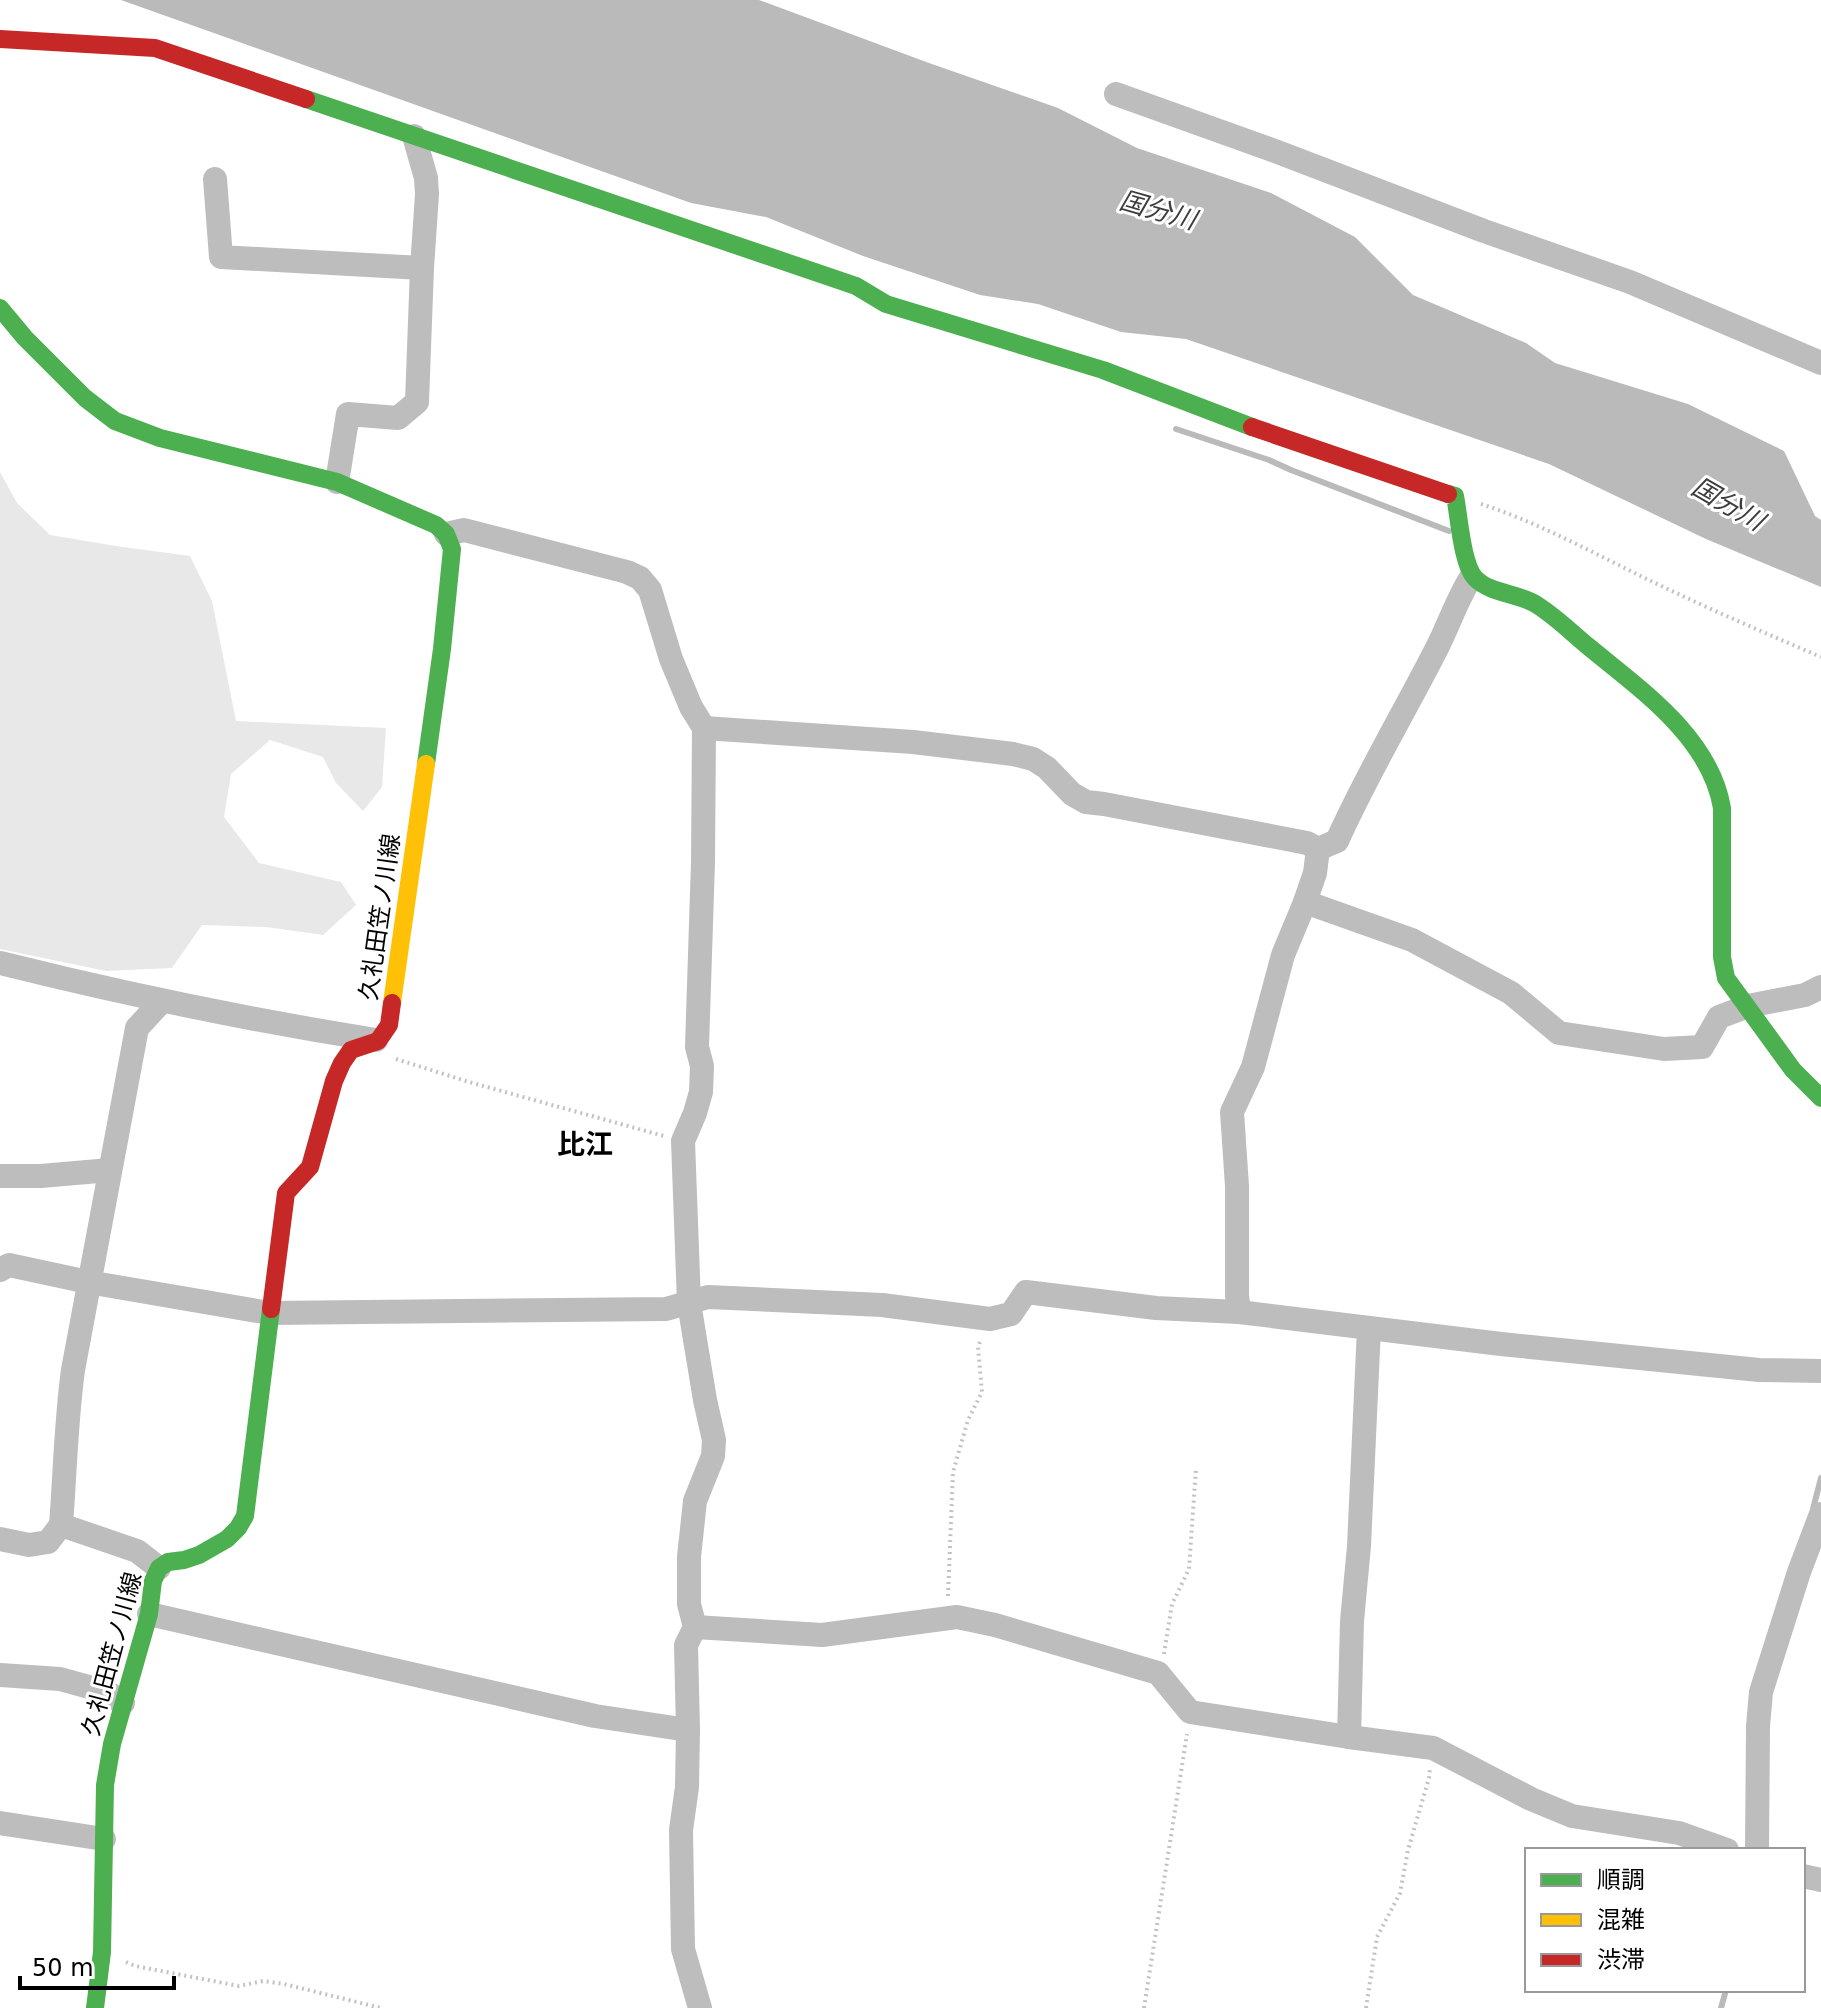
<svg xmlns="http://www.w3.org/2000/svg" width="1821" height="2008" font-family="'DejaVu Sans','Noto Sans JP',sans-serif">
	<rect width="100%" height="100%" fill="#fff"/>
	<!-- green -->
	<polygon fill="#e8e8e8" points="0,472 17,503 50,535 116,546 190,556 212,601 236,721 386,728 382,787 363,811 336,783 323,757 270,740 231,774 224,817 259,863 341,882 356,905 323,935 266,927 202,925 172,968 106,971 0,949"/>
	<!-- water -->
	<polygon fill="#bababa" points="121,0 759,0 929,63 1058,108 1137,148 1271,193 1355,237 1413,295 1526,343 1555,363 1688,404 1784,451 1815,516 1821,520 1821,587 1706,539 1549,464 1186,339 1121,332 1038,304 980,295 863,256 766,217 691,203"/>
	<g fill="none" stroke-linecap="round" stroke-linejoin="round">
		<!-- stream -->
		<g stroke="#bababa" stroke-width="6">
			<polyline points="1176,429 1269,460 1291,470 1449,531"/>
			<polyline points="1813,1509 1821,1478"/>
			<polyline points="1721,2008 1726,1990"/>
		</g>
		<!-- path -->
		<g stroke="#c2c2c2" stroke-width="4" stroke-dasharray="2 4" stroke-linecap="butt">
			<path d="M1481 504C1540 523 1597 555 1653 582 1709 609 1765 633 1821 657"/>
			<polyline points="396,1059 469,1082 664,1136"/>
			<polyline points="948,1596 953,1472 968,1420 982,1392 978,1347 981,1339"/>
			<polyline points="1164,1654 1172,1604 1189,1569 1196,1468"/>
			<polyline points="126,1962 135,1966 239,1986 263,1981 284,1984 381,2008"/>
			<polyline points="1144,2008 1187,1734"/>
			<polyline points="1366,2008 1377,1937 1400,1893 1408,1850 1429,1778 1430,1769"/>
		</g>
		<!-- street -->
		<g stroke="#bdbdbd" stroke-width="24">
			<polyline points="1116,94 1275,151 1484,231 1630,282 1821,363"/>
			<polyline points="215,179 221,257 422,268"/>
			<polyline points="337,482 348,414 398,418 417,402 422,268 427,194 426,178 414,136"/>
			<polyline points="446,534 464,530 627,572 640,578 650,590 671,659 691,707 704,728 703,862 697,1047 702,1066 701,1092 695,1113 683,1141 689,1303 705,1400 714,1440 713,1456 695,1501 689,1557 689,1604 695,1627 686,1645 688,1730 687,1787 681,1830 683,1949 700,2008"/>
			<path d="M704 728 913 742 1013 754 1033 759 1047 768 1072 794 1086 802 1104 804 1307 843 1318 849 1337 841C1367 774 1405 711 1438 646 1449 624 1457 600 1470 579"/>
			<polyline points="1305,902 1412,940 1511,993 1559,1033 1664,1049 1702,1047 1719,1017 1743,1008"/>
			<path d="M0 963C124 994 250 1020 376 1040"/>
			<polyline points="1748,1006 1805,995 1821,987"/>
			<polyline points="0,1176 41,1176 110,1170"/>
			<polyline points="0,1270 9,1265 88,1282 269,1313 666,1309 708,1297 882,1305 990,1319 1011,1314 1026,1292 1156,1308 1239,1312 1501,1344 1759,1370 1821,1371"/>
			<polyline points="1239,1312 1237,1295 1237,1186 1232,1112 1253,1067 1283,955 1305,902 1315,873 1318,849"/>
			<polyline points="0,1539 29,1545 48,1542 61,1525"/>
			<path d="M159 1568 137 1551 61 1525C65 1473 66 1421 73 1370L137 1028 162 1001"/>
			<polyline points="149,1614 595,1716 688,1730"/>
			<polyline points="695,1627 822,1635 957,1617 995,1625 1158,1673 1190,1712 1349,1737 1433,1748 1531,1799 1572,1816 1679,1833 1727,1850"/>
			<polyline points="0,1675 60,1679 107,1692 123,1703"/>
			<polyline points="1349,1737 1352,1621 1359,1546 1369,1328"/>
			<polyline points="0,1823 104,1839"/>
			<polyline points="1757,1850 1758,1726 1761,1692 1799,1572 1821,1514"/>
			<polyline points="1803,1876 1821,1880"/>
		</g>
		<!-- fast -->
		<g stroke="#4caf50" stroke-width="18">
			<polyline points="306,99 856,286 886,304 1103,370 1252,427"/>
			<polyline points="0,308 25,338 85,398 115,421 160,438 337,482 436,525 446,534 452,549 442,649 426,764"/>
			<path d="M1448 494 1455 496C1459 516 1462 564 1475 578 1490 594 1519 593 1537 605 1556 617 1572 633 1589 647 1641 690 1710 737 1722 808V957L1726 978 1793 1070 1821 1098"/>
			<polyline points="95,2008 102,1952 105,1785 112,1744 149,1614 153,1581 159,1568 168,1562 184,1560 199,1555 227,1539 238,1528 245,1516 271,1309"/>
		</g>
		<!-- slow -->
		<polyline stroke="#ffc107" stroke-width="18" points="392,1003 426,764"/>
		<!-- jam -->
		<g stroke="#c62828" stroke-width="18">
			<polyline points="0,39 155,48 306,99"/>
			<polyline points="1252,427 1448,494"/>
			<polyline points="271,1309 286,1193 310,1167 334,1081 342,1063 351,1050 378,1041 389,1025 392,1003"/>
		</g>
	</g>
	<g text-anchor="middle" stroke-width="6" stroke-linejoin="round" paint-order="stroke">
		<!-- street labels -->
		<g font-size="24" fill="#000" stroke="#fff">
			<text transform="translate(380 917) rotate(-82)" y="8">久礼田笠ノ川線</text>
			<text transform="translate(112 1654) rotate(-75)" y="8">久礼田笠ノ川線</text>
		</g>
		<!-- water labels -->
		<g font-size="26" font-style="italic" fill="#3d3d3d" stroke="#fff">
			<text transform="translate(1158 210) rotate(16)" y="9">国分川</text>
			<text transform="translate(1728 504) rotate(30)" y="9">国分川</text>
		</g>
		<!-- quarter labels -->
		<g font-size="28" font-weight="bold" fill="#000" stroke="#fff">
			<text x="585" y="1154">比江</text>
		</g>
	</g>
	<!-- legend -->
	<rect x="1525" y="1848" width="280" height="144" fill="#ffffff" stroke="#999999" stroke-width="2"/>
	<rect x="1541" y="1874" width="40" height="12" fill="#4caf50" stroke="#999999" stroke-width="2"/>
	<text x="1597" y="1888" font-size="24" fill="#000000">順調</text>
	<rect x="1541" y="1914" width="40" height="12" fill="#ffc107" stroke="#999999" stroke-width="2"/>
	<text x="1597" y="1928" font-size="24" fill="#000000">混雑</text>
	<rect x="1541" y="1954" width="40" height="12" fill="#c62828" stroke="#999999" stroke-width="2"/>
	<text x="1597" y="1968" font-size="24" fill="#000000">渋滞</text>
	<!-- scale -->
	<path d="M20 1976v12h154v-12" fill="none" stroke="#000000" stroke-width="4"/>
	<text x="32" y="1976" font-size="24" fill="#000000" stroke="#ffffff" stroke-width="6" paint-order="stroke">50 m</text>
</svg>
